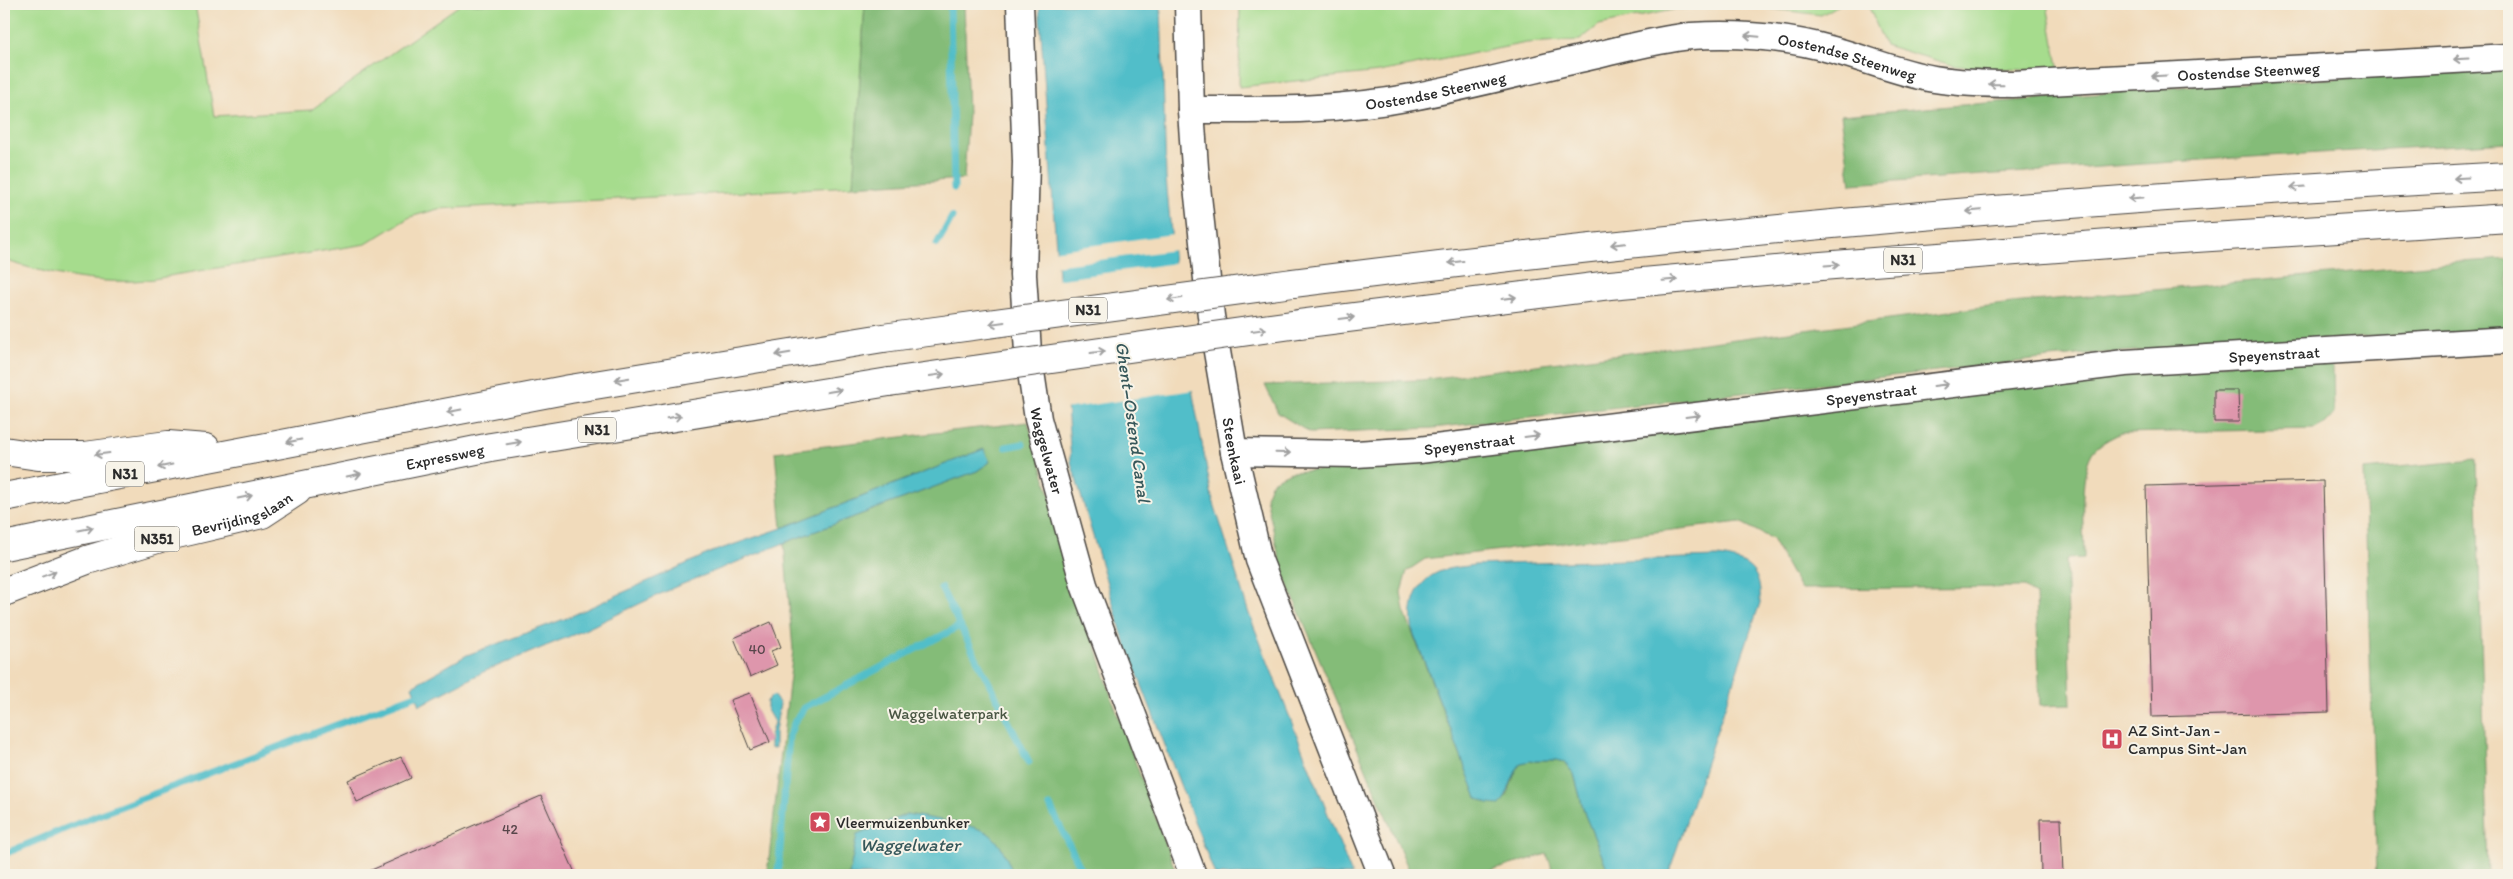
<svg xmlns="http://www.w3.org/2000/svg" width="2513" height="879" font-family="Itim,sans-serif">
	<rect width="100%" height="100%" fill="#f7f3e8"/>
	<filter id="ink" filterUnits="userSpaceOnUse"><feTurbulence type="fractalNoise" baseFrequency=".02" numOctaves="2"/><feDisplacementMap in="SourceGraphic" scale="10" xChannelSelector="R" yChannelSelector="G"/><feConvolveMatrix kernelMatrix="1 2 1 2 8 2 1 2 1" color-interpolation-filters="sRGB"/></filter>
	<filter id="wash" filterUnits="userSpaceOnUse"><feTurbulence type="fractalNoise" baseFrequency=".0096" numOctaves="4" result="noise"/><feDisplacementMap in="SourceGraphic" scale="20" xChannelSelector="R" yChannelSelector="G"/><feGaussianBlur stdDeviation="1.12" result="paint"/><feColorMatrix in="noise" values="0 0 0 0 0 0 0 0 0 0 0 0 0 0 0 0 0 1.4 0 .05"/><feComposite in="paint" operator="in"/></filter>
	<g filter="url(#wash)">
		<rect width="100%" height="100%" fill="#f1dbbb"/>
		<!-- green -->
		<g fill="#a6dc8d" stroke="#68845c">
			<path d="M4 4H195L214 116 311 110 461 4H865L853 186 438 209 410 217 366 244 174 275C118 289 59 278 4 260Z"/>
			<polygon points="1240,4 1841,4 1821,15 1749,6 1677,9 1599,25 1580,40 1526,43 1379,72 1239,87"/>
			<polygon points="1892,4 2047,4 2059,72 1955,66 1885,45 1869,7"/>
		</g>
		<!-- forest -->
		<g fill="#84bc78" stroke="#587452">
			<polygon points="865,4 964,4 968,114 964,179 853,186"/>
			<polygon points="2509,69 2509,142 2217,159 1851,184 1841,115 2194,86"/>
			<polygon points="2509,259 2509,329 2086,354 1433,428 1310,433 1278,413 1265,385 1421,380 2012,303 2460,262"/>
			<path d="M2323 358 2333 367 2334 414 2326 423 2315 429 2121 433C2111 438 2098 444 2092 453 2078 477 2084 530 2084 558L2066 559 2071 705 2040 706 2036 595 2024 587 1800 589 1772 539 1740 522 1425 559 1407 571 1401 592 1404 611 1477 797 1507 796 1516 770 1521 763 1536 760H1556L1564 762 1574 774 1585 815 1610 875H1554L1547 854 1477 875H1411L1282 571 1266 497 1272 481 1291 472 1419 463 2125 370Z"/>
			<polygon points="1028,422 1112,699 1177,875 1018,875 1013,873 1000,846 988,833 953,823 907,814 857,835 849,875 767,875 793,650 784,543 977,471 990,462 984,449 782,528 775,452"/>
			<polygon points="2476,460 2488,875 2377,875 2364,470"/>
		</g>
		<!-- water -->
		<g fill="#51bec9" stroke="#3e747a">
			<polygon points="1039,4 1161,4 1166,178 1179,319 1212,497 1249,614 1352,875 1215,875 1122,634 1071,462"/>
			<polygon points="984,449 990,462 977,471 784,543 673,588 580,632 483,672 420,705 412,686 467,655 567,618 712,552 782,528"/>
			<path d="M1717 557C1748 560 1762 570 1760 603L1668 875H1610L1585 815 1574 774 1564 762 1556 760H1536L1521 763C1511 776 1510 792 1500 805L1488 804 1477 798 1413 632C1408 606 1415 579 1444 570 1453 567 1465 567 1474 565Z"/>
			<polygon points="773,695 780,704 775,731 775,748 770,748 770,736 774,722 767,710 767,701"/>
			<path d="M907 814C925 818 974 824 988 833 1001 842 1007 859 1013 873L1018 875H849L857 835Z"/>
		</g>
		<!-- pier -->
		<g fill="#f1dbbb">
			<polygon points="1173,234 1175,250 1054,266 1053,251"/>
			<polygon points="1176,263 1182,319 1194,390 1064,409 1055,280"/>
		</g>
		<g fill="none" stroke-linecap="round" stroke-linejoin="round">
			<!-- stream -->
			<g stroke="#51bec9" stroke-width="7">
				<polyline points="950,4 954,188"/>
				<polyline points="937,244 952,217"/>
				<polyline points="1006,447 1023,444"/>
				<polyline points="941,588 1029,762"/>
				<polyline points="1050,806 1084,875"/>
				<polyline points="4,854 103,813 416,695"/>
				<polyline points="778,875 789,736 795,721 805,707 960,626"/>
			</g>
		</g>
		<g id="blocks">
			<!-- building -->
			<g fill="#de96ac">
				<polygon points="2214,390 2238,390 2239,422 2214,422"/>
				<polygon points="2323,481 2329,712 2152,717 2146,486"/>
				<polygon points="771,622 781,647 771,651 777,665 750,677 734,638"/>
				<polygon points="750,693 770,742 750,750 730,700"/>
				<polygon points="401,757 411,778 357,802 348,780"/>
				<polygon points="541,796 576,875 360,875"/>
				<polygon points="2040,819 2061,819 2063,875 2041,875"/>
			</g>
		</g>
	</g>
	<g filter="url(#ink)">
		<use href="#blocks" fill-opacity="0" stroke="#494541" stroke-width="1"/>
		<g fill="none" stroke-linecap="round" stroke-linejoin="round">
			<!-- street casing -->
			<g stroke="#494541" stroke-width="29">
				<g id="street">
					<path id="s1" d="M1020 4 1026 162 1023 275 1028 352 1038 419 1084 585 1193 875"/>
					<path id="s2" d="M1188 4 1191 110 1195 168 1211 316 1234 452 1259 560 1382 875"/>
					<path id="s3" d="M1191 110C1265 110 1339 111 1412 97 1474 85 1535 69 1597 55 1627 48 1660 39 1691 36 1739 33 1787 37 1833 50 1867 59 1899 73 1934 79 1960 83 1986 84 2013 84L2509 57"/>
					<path id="s4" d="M1234 452 1356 454 1419 450 2125 363 2509 340"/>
				</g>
			</g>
			<!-- highway casing -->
			<g stroke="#494541" stroke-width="30">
				<g id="highway">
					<path d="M1293 283C1697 231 2102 197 2509 176"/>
					<polyline points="1299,324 1610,285 1821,266 2149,241 2509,218"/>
					<polyline points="4,451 38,456 85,456 168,445 206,448"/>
					<polyline points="4,497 570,389 883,338"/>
					<path id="s5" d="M4 546 491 447 889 382"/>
					<path id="s6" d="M4 592 87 560 164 537 262 514 297 491"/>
				</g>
			</g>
			<!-- street -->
			<use href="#street" stroke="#fff" stroke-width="26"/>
			<!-- highway -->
			<use href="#highway" stroke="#fff" stroke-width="28"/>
			<!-- highway-bridge casing -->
			<g stroke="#494541" stroke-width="30" stroke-linecap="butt">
				<g id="highway-bridge">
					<polyline points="883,338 1293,283"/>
					<polyline points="889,382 1299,324"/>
				</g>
			</g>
			<!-- highway-bridge -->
			<use href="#highway-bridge" stroke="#fff" stroke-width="28"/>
		</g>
		<!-- one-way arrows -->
		<defs><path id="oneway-shaft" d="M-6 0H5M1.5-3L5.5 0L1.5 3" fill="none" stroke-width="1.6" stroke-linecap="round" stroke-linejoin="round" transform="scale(1.25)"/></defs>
		<g stroke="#a0a0a0">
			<use href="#oneway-shaft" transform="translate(1752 36) rotate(-175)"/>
			<use href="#oneway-shaft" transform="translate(2461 59) rotate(177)"/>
			<use href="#oneway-shaft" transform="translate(2159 76) rotate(177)"/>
			<use href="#oneway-shaft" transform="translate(1996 84) rotate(-179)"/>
			<use href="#oneway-shaft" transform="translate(2461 178) rotate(177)"/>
			<use href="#oneway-shaft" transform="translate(2298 187) rotate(176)"/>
			<use href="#oneway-shaft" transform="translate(2136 198) rotate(176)"/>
			<use href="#oneway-shaft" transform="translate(1974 211) rotate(175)"/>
			<use href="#oneway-shaft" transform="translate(1618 244) rotate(174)"/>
			<use href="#oneway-shaft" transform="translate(1456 262) rotate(173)"/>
			<use href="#oneway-shaft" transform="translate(1832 265) rotate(-4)"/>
			<use href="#oneway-shaft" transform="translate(1670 280) rotate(-5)"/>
			<use href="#oneway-shaft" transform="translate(1509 298) rotate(-7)"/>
			<use href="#oneway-shaft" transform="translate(1175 299) rotate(172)"/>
			<use href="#oneway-shaft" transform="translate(1347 318) rotate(-7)"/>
			<use href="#oneway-shaft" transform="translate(997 323) rotate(172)"/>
			<use href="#oneway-shaft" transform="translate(1259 330) rotate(-8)"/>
			<use href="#oneway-shaft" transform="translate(1098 352) rotate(-8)"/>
			<use href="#oneway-shaft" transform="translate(783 354) rotate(171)"/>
			<use href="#oneway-shaft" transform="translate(937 375) rotate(-8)"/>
			<use href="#oneway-shaft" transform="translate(622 379) rotate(170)"/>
			<use href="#oneway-shaft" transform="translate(1941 385) rotate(-7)"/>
			<use href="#oneway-shaft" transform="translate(834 391) rotate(-9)"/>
			<use href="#oneway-shaft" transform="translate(454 411) rotate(169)"/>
			<use href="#oneway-shaft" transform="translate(1693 416) rotate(-7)"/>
			<use href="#oneway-shaft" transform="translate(674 417) rotate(-9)"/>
			<use href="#oneway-shaft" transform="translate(1532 436) rotate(-7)"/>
			<use href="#oneway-shaft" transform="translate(294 441) rotate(169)"/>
			<use href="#oneway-shaft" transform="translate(514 443) rotate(-9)"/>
			<use href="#oneway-shaft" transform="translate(1283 453) rotate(1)"/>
			<use href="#oneway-shaft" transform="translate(102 454) rotate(173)"/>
			<use href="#oneway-shaft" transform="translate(165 466) rotate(169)"/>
			<use href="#oneway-shaft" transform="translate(354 475) rotate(-11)"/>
			<use href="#oneway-shaft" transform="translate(245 497) rotate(-11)"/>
			<use href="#oneway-shaft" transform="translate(86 529) rotate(-11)"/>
			<use href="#oneway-shaft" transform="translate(49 574) rotate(-20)"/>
		</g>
	</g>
	<!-- icons -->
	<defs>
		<g id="hospital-square" transform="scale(1.125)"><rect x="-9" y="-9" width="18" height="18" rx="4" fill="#d1495b" stroke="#f7f3e8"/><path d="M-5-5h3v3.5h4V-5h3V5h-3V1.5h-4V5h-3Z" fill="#fff"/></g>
		<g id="sight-square" transform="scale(1.125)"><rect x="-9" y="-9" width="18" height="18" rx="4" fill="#d1495b" stroke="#f7f3e8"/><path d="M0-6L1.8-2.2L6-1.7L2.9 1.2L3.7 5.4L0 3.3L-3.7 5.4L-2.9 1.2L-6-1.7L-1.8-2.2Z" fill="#fff"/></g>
	</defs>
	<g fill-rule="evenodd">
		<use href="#hospital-square" x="2112" y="739"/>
		<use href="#sight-square" x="820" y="822"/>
	</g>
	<g text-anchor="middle" stroke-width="4" stroke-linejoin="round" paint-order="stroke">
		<!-- number labels -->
		<g font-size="14" fill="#58464b">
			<text x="757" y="654">40</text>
			<text x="510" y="834">42</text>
		</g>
		<!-- shield labels -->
		<g fill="#f7f3e8" stroke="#686764" stroke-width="1">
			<rect x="1884" y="247.5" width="38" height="25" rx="4"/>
			<rect x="1069" y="297.5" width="38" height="25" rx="4"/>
			<rect x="578" y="417.5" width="38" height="25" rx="4"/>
			<rect x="106" y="461.5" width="38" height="25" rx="4"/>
			<rect x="134.5" y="526.5" width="45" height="25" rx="4"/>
		</g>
		<g font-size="15" font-weight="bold" fill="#2b2b2b">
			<text x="1903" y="265">N31</text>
			<text x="1088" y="315">N31</text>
			<text x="597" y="435">N31</text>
			<text x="125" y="479">N31</text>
			<text x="157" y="544">N351</text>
		</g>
		<!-- street labels -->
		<g font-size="16" fill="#2b2b2b" stroke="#f7f3e8">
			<text dy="6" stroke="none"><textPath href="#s3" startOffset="666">Oostendse Steenweg</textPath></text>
			<text dy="6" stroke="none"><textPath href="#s3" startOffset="1071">Oostendse Steenweg</textPath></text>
			<text dy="6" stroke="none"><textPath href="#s3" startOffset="246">Oostendse Steenweg</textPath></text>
			<text dy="6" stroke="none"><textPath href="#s4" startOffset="1046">Speyenstraat</textPath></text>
			<text dy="6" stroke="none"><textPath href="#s4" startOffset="641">Speyenstraat</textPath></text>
			<text dy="6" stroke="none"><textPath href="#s4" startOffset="236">Speyenstraat</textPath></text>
			<text dy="6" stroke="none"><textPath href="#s1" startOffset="449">Waggelwater</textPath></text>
			<text dy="6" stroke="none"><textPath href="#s2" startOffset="450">Steenkaai</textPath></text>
			<text dy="6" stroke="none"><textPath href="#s5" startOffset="450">Expressweg</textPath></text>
			<text dy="6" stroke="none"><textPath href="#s6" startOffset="251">Bevrijdingslaan</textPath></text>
		</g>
		<!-- park labels -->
		<g font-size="16" fill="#4a5744" stroke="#f7f3e8">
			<text x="948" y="719">Waggelwaterpark</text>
		</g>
		<!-- poi labels -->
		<g font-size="16" fill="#2b2b2b" stroke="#f7f3e8" text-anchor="start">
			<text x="2128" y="736">AZ Sint-Jan -<tspan x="2128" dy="18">Campus Sint-Jan</tspan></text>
			<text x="836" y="828">Vleermuizenbunker</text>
		</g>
		<!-- water labels -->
		<g font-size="18" font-style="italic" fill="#36575a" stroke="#f7f3e8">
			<text transform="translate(1133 422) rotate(82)" y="6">Ghent–Ostend Canal</text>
			<text x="910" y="851">Waggelwater</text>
		</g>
	</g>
	<!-- margin -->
	<rect width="2513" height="879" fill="none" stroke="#f7f3e8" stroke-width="20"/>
</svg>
